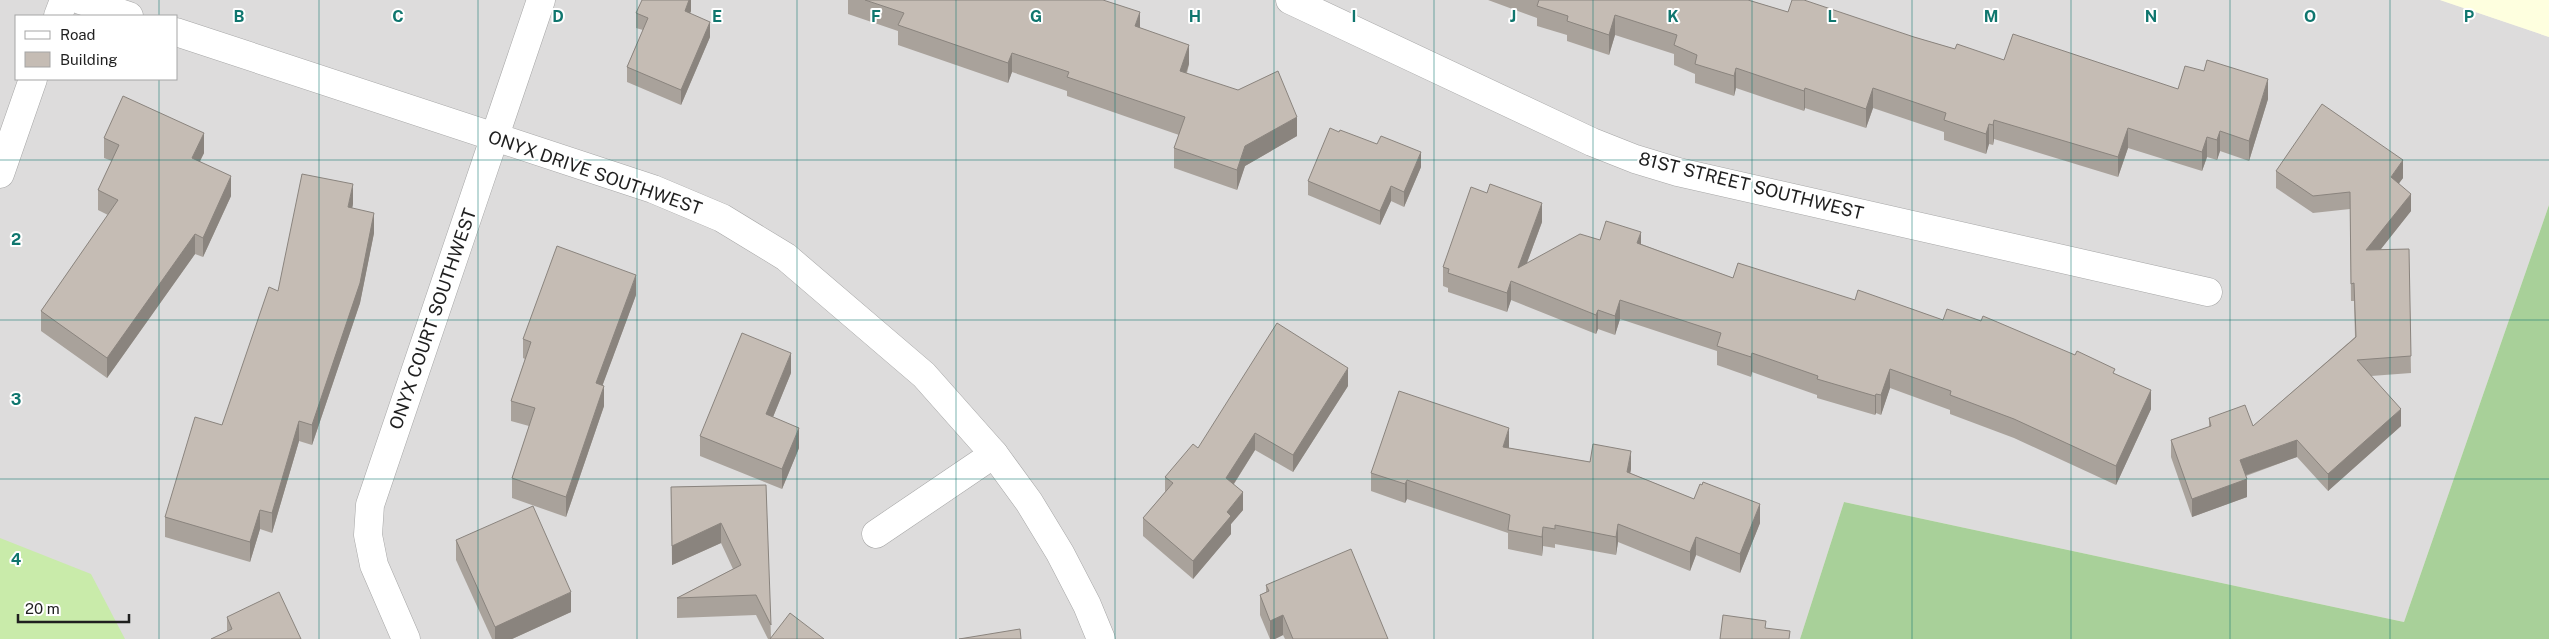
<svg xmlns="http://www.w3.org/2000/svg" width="2549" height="639" font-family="'Public Sans',sans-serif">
	<rect width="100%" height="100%" fill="#f0ece5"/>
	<!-- residential -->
	<path fill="#dddcdc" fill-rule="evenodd" d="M0 0H2440L2549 37V205L2404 622 1844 502 1800 639H0ZM16 16H176V79H16Z"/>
	<!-- education -->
	<polygon fill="#feffdf" points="2440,0 2549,0 2549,37"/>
	<!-- grass -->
	<polygon fill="#c9ebaa" points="0,538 91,574 125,639 0,639"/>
	<!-- forest -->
	<polygon fill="#a8d099" points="2549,205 2549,639 1800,639 1844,502 2404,622"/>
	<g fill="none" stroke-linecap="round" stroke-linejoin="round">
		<!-- minor casing -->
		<g stroke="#a6a6a6" stroke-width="29">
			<g id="minor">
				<polyline points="80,0 129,16"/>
				<polyline points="1290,0 1592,142 1635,159 1678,172 2208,292"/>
				<polyline points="58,16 64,0"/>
				<polyline points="176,32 653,189 722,218 786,257 924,375 994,454 1029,502 1060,553 1087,605 1101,639"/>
				<polyline points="0,174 33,79"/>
				<polyline points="876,534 994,454"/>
				<polyline points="406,639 374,565 368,535 370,505 541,0"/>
			</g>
		</g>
		<!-- minor -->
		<use href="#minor" stroke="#fff" stroke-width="28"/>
	</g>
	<!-- wall -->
	<g fill="#a9a29b">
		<polygon points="691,0 691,11 690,13 710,37 681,105 627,82 627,67 643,30 636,28 636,13"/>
		<polygon points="848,0 1103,0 1189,64 1187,73 1297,136 1245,166 1237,190 1174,168 1174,148 1179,135 1067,96 1067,91 1012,72 1008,83 898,45 898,31 848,14"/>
		<polygon points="1488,0 1748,0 1788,12 1914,37 1955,49 2004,60 2178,89 2268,99 2249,161 2220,151 2217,160 2207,157 2202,171 2128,148 2118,177 1994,139 1993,145 1989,144 1986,154 1944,140 1944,132 1873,108 1866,128 1805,108 1804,111 1736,88 1734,96 1695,83 1695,74 1674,65 1674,54 1615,35 1609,55 1567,41 1567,35 1537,26 1537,18"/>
		<polygon points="104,138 204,153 200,161 231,196 203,257 195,254 107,378 41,331 41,311 108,215 98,210 98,190 112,161 104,158"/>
		<polygon points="1421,167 1404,207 1391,201 1380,225 1308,195 1308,181"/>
		<polygon points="2276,171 2403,178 2399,183 2411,211 2380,250 2409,249 2411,373 2371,376 2401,426 2328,491 2297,457 2246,476 2247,497 2192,517 2171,457 2171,440 2209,427 2209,418 2253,426 2355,337 2354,301 2351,301 2350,209 2313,213 2276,188"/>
		<polygon points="353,204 352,208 374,233 360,303 312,445 299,441 272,533 260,529 250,562 165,537 165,517 222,425 278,291"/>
		<polygon points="1542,222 1527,263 1600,240 1641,244 1733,278 1855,300 1943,320 2115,374 2151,409 2116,485 2014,438 1950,414 1950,410 1890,388 1881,415 1876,413 1875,415 1817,398 1817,395 1752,372 1751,377 1717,365 1717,351 1620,319 1615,335 1598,329 1596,334 1511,300 1507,312 1448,292 1448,288 1443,286 1443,267"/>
		<polygon points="636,295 602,386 604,406 566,517 512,498 512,478 529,426 511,421 511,401 525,359 523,358 523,339"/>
		<polygon points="791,373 773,417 799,448 782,489 700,456 700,436"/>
		<polygon points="1348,386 1293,472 1255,450 1234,484 1243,510 1231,524 1231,534 1193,579 1143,536 1143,518 1165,492 1165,477 1198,448"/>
		<polygon points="1509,447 1509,448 1631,469 1630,473 1694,499 1760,523 1740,573 1696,555 1690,571 1618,542 1616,555 1555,544 1555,548 1543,546 1542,556 1508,549 1508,533 1407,499 1405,503 1371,491 1371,473"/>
		<polygon points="766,485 771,638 824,639 768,639 756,615 677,618 677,598 733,569 721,543 672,565 671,487"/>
		<polygon points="456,540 571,612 512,639 492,639 456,560"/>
		<polygon points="1266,585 1388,639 1285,639 1283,635 1275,639 1270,639 1260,615 1260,595 1266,592"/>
		<polygon points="227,617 301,639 227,631"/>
	</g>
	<!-- shaded-wall -->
	<g fill="#8a847e">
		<polygon points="689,0 691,0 691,11 685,25 685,11"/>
		<polygon points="1140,12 1140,31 1135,26"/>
		<polygon points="1615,15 1615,35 1609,55 1609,35"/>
		<polygon points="710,22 710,37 681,105 681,90"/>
		<polygon points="1189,45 1189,64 1180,90 1180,71"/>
		<polygon points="1012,53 1012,72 1008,83 1008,63"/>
		<polygon points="1736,68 1736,88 1734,96 1734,76"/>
		<polygon points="2268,79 2268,99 2249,161 2249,141"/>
		<polygon points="1805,88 1805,108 1804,111 1804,91"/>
		<polygon points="1873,88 1873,108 1866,128 1866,109"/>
		<polygon points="1297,117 1297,136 1245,166 1237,190 1237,170 1245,146"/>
		<polygon points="1994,120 1994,139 1993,145 1993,125"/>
		<polygon points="1989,124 1989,144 1986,154 1986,134"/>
		<polygon points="2128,128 2128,148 2118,177 2118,157"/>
		<polygon points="2220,131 2220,151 2217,160 2217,140"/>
		<polygon points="204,133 204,153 192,177 192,158"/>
		<polygon points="2207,137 2207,157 2202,171 2202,152"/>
		<polygon points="1421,152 1421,167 1404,207 1404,192"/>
		<polygon points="2403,160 2403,178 2391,194 2391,177"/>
		<polygon points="231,176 231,196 203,257 203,238"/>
		<polygon points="353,184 353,204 348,227 348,207"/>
		<polygon points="1391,186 1391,201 1380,225 1380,211"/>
		<polygon points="2411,194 2411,211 2366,268 2366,250"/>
		<polygon points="1542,203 1542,222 1519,284 1518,268"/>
		<polygon points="374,213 374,233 360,303 312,445 312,425"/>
		<polygon points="1641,232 1641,251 1637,243"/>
		<polygon points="195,234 195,254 107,378 107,358"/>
		<polygon points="636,275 636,295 596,403 596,383"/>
		<polygon points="1511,281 1511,300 1507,312 1507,293"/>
		<polygon points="1620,300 1620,319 1615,335 1615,316"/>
		<polygon points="1598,310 1598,329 1596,334 1596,315"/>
		<polygon points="791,353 791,373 766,434 766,414"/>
		<polygon points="1752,353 1752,372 1751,377 1751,357"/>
		<polygon points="1348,368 1348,386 1293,472 1293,455"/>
		<polygon points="1890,369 1890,388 1881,415 1881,395"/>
		<polygon points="604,386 604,406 566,517 566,497"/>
		<polygon points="2151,390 2151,409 2116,485 2116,466"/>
		<polygon points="1876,394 1876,413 1875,415 1875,396"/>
		<polygon points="2401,409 2401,426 2328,491 2328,474"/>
		<polygon points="299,421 299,441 272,533 272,513"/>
		<polygon points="799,428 799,448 782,489 782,469"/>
		<polygon points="1509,428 1509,447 1503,466 1503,447"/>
		<polygon points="1255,433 1255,450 1226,496 1226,478"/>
		<polygon points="2297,440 2297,457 2240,477 2240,460"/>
		<polygon points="1631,451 1631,469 1627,491 1627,472"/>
		<polygon points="2247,479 2247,497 2192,517 2192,499"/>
		<polygon points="1407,480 1407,499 1405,503 1405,484"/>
		<polygon points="1243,492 1243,510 1231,524 1231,534 1193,579 1193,561 1227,512"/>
		<polygon points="1760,504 1760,523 1740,573 1740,554"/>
		<polygon points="260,510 260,529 250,562 250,542"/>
		<polygon points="721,523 721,543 672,565 672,546"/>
		<polygon points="1618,524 1618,542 1616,555 1616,537"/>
		<polygon points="1543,527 1543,546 1542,556 1542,537"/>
		<polygon points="1696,537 1696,555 1690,571 1690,552"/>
		<polygon points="571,592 571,612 512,639 495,639 495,627"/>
		<polygon points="1283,615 1283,635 1275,639 1270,639 1270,621"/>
	</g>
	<!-- building -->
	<g fill="#c5bcb4" stroke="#8a847e">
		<polygon points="642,0 689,0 685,11 710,22 681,90 627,67 648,18 636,13"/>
		<polygon points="865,0 1103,0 1140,12 1135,26 1189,45 1180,71 1238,90 1278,71 1297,117 1245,146 1237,170 1174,148 1185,117 1067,77 1069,72 1012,53 1008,63 898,25 904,13"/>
		<polygon points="1539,0 1748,0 1788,12 1792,0 1804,0 1914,37 1955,49 1957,44 2004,60 2013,34 2178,89 2185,66 2204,71 2207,60 2268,79 2249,141 2220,131 2217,140 2207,137 2202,152 2128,128 2118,157 1994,120 1993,125 1989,124 1986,134 1944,120 1946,113 1873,88 1866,109 1805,88 1804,91 1736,68 1734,76 1695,64 1697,55 1674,45 1677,35 1615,15 1609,35 1567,21 1568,16 1537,6"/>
		<polygon points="123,96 204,133 192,158 231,176 203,238 195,234 107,358 41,311 118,200 98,190 119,145 104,138"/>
		<polygon points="2322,104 2403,160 2391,177 2411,194 2366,250 2409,249 2411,356 2357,360 2401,409 2328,474 2297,440 2240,460 2247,479 2192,499 2171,440 2211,426 2209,418 2245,405 2253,426 2356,337 2354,283 2351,284 2350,192 2313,196 2276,171"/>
		<polygon points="1330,128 1339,132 1340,130 1377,144 1381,136 1421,152 1404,192 1391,186 1380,211 1308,181"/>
		<polygon points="302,174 353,184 348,207 374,213 360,283 312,425 299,421 272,513 260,510 250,542 165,517 195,417 222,425 269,287 278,291"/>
		<polygon points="1490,184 1542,203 1518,268 1580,234 1600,240 1606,221 1641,232 1637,243 1733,278 1738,263 1855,300 1858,290 1943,320 1947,309 1981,321 1983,316 2075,355 2077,351 2115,369 2113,373 2151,390 2116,466 2014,419 1950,395 1951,391 1890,369 1881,395 1876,394 1875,396 1817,379 1818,376 1752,353 1751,357 1717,346 1721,333 1620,300 1615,316 1598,310 1596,315 1511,281 1507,293 1448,273 1449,269 1443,267 1471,187 1487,193"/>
		<polygon points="557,246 636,275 596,383 604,386 566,497 512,478 535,408 511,401 531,342 523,339"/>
		<polygon points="1277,323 1348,368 1293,455 1255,433 1226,478 1243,492 1227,512 1231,516 1193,561 1143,518 1173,483 1165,477 1193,444 1198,448"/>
		<polygon points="742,333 791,353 766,414 799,428 782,469 700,436"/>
		<polygon points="1399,391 1509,428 1503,447 1590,462 1593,444 1631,451 1627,472 1694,499 1700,484 1702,485 1703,482 1760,504 1740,554 1696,537 1690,552 1618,524 1616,537 1555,525 1555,529 1543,527 1542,537 1508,530 1510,515 1407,480 1405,484 1371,473"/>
		<polygon points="766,485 771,625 756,595 677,598 741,565 721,523 672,546 671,487"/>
		<polygon points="533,506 571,592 495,627 456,540"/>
		<polygon points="1351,549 1388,639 1293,639 1283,615 1270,621 1260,595 1269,591 1266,585"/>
		<polygon points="279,592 301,639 211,639 232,629 227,617"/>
		<polygon points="790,613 824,639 770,639"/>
		<polygon points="1723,615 1766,621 1765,628 1790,631 1789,639 1720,639"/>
		<polygon points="1020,629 1021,639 959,639"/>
	</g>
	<!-- grid -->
	<path fill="none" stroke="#0f766e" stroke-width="1" stroke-opacity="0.55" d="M159 0V16M319 0V639M478 0V639M637 0V639M797 0V639M956 0V639M1115 0V639M1274 0V639M1434 0V639M1593 0V639M1752 0V639M1912 0V639M2071 0V639M2230 0V639M2390 0V639M159 79V639M0 160H2549M0 320H2549M0 479H2549"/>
	<g text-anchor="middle" stroke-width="4" stroke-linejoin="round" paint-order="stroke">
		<!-- street labels -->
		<g font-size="18" fill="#1f1f1f" stroke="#fff">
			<text transform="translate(595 173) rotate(19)" y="6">ONYX DRIVE SOUTHWEST</text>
			<text transform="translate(1751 186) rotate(14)" y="6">81ST STREET SOUTHWEST</text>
			<text transform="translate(433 319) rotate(-71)" y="6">ONYX COURT SOUTHWEST</text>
		</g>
	</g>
	<g font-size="16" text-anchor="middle" font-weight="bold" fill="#0f766e" stroke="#fff" stroke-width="4" stroke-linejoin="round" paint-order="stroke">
		<text x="239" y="22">B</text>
		<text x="398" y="22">C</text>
		<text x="558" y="22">D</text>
		<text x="717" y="22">E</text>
		<text x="876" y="22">F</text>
		<text x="1036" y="22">G</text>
		<text x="1195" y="22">H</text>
		<text x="1354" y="22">I</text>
		<text x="1513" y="22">J</text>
		<text x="1673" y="22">K</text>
		<text x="1832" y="22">L</text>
		<text x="1991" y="22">M</text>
		<text x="2151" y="22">N</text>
		<text x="2310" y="22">O</text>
		<text x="2469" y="22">P</text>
		<text x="16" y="245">2</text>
		<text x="16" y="405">3</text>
		<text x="16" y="565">4</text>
	</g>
	<!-- legend -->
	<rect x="15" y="15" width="162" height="65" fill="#ffffff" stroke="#a5a5a5"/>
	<rect x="25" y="31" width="25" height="8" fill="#ffffff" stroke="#a5a5a5"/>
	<text x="60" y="40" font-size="15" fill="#1f1f1f">Road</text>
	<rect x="25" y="52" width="25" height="15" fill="#c5bcb4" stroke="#a5a5a5"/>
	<text x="60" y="65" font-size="15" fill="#1f1f1f">Building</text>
	<!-- scale -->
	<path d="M18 614v8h111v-8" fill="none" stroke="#1f1f1f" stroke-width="2.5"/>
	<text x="25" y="614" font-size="15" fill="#1f1f1f" stroke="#ffffff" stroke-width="4" paint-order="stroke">20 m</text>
</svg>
